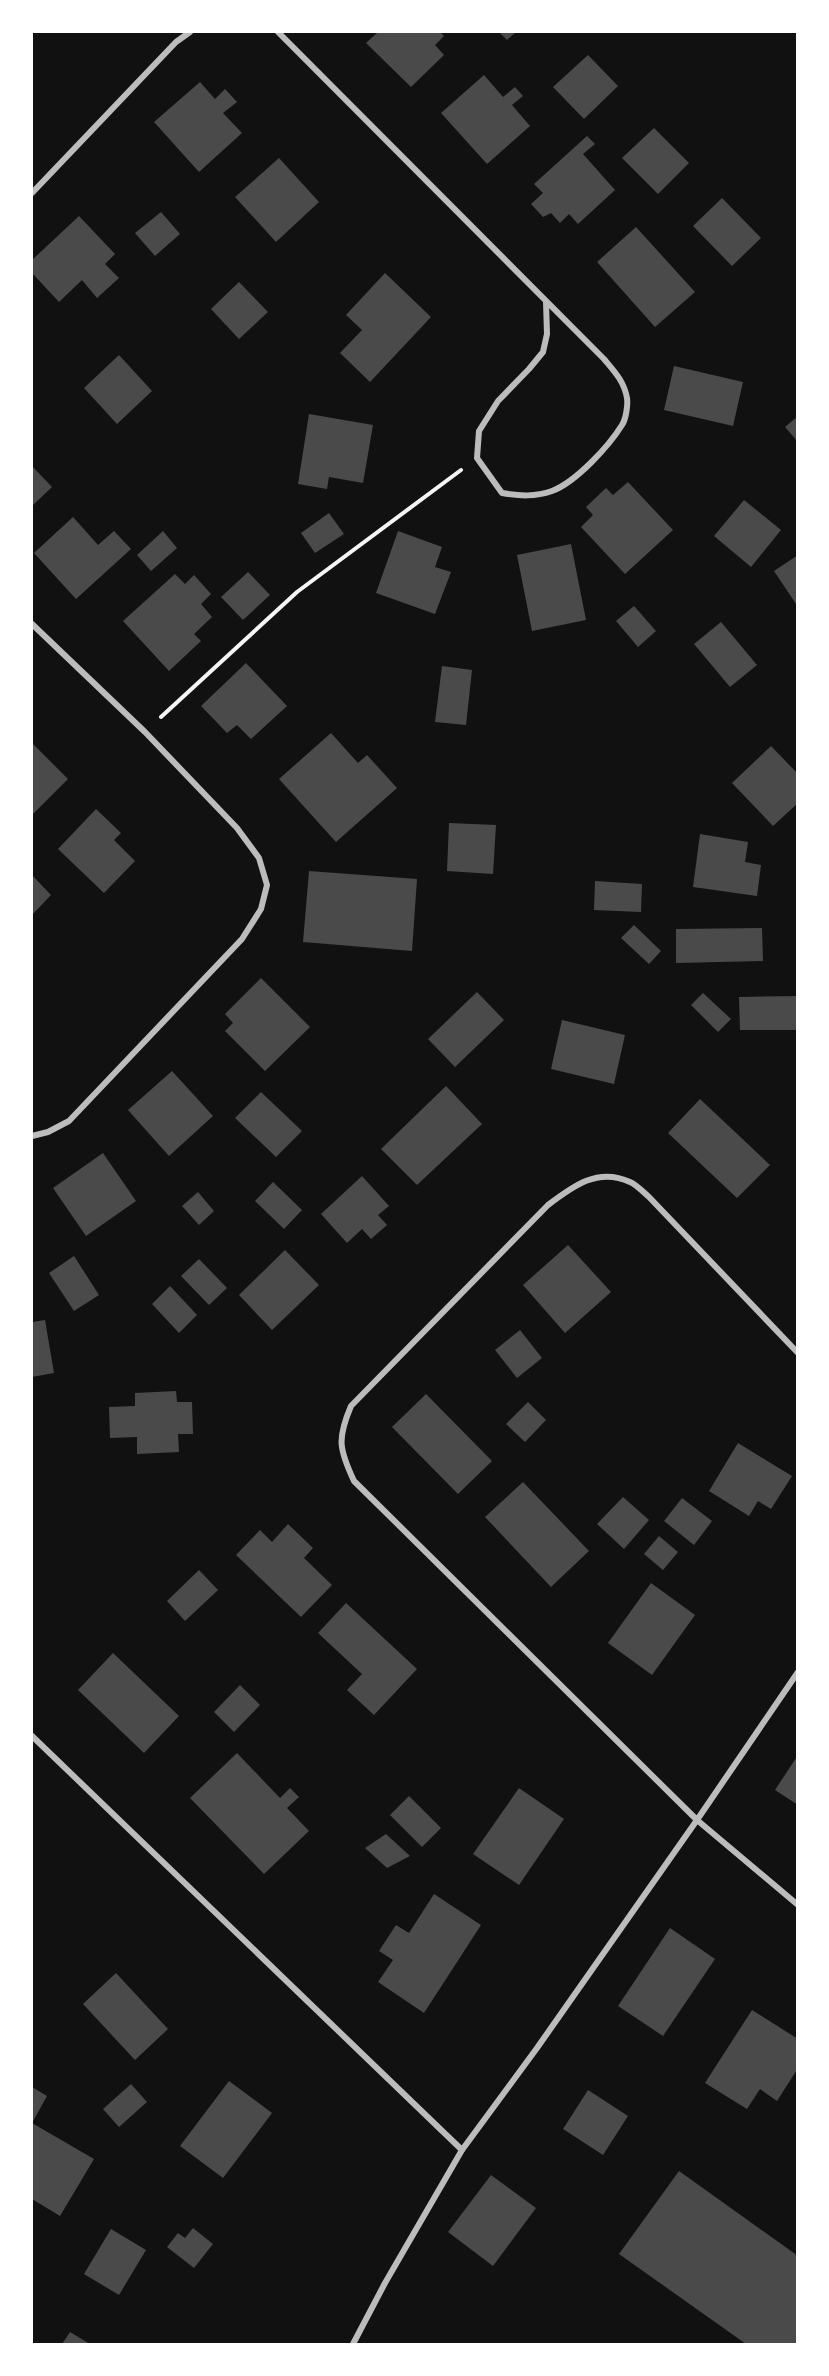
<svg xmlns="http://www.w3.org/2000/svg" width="829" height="2376" font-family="'Golos Text',sans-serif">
	<rect width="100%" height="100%" fill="#111"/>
	<!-- building -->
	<g fill="#4a4a4a">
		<polygon points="378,32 440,32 444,36 435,45 444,55 411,87 366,43"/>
		<polygon points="499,32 516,32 507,40"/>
		<polygon points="588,55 618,86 584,119 553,87"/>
		<polygon points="484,75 503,97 515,87 523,96 512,105 530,126 487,164 441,113"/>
		<polygon points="200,82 215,99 225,89 237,102 223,113 242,133 199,172 154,122"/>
		<polygon points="654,128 689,163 658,194 622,158"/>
		<polygon points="587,136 595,144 583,154 615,190 578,224 569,214 560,223 551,213 543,217 531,204 543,193 534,184"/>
		<polygon points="279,158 319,202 276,242 235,197"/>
		<polygon points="722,198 761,238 732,266 693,226"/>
		<polygon points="161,212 180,234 155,256 135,233"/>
		<polygon points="79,216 115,254 105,264 119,278 97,298 82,280 59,302 32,273 32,260"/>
		<polygon points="636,227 695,292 655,327 597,262"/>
		<polygon points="385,273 431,317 370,382 340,353 362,330 346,315"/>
		<polygon points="239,282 268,312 239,339 211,309"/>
		<polygon points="119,355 152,391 117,424 84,388"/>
		<polygon points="674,366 743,382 733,426 664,410"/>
		<polygon points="309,414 373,425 363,483 329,477 327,489 298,484"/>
		<polygon points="798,416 798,442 785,427"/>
		<polygon points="32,466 52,487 32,506"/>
		<polygon points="628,482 673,530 625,574 581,527 593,515 586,507 606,488 613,495"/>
		<polygon points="744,500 781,530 751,567 714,536"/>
		<polygon points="329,513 344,534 315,553 301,533"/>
		<polygon points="73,517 98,545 114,531 131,549 76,599 34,553"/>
		<polygon points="163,531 177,548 151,571 137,555"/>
		<polygon points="398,531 442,547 435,567 451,572 435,614 376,593"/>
		<polygon points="571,544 586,620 532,631 517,555"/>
		<polygon points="798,555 798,607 774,571"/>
		<polygon points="248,572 270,595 243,620 221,597"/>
		<polygon points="175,574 185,584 194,575 211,594 201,604 212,617 194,634 201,641 169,671 123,621"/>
		<polygon points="634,606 656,631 638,647 616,621"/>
		<polygon points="721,622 757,665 730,687 694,644"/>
		<polygon points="246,663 287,706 251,739 237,725 227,733 201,706"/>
		<polygon points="442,666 472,670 466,725 435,722"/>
		<polygon points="331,733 358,763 367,755 397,788 336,842 279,779"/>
		<polygon points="32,743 68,779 32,815"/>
		<polygon points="771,746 798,774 798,803 773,826 732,783"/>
		<polygon points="96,809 121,833 114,840 135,861 104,893 58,849"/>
		<polygon points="449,823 496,825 493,874 447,871"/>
		<polygon points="700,834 748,842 745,862 761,865 757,896 693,887"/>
		<polygon points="309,871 417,879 412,951 303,942"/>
		<polygon points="32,875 51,895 32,915"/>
		<polygon points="595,881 642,884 641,912 594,910"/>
		<polygon points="634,925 661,951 649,964 621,938"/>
		<polygon points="762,928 763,961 676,963 676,929"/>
		<polygon points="261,978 310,1027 265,1071 225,1031 233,1023 225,1014"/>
		<polygon points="477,992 504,1020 455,1067 428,1039"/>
		<polygon points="703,993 731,1019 718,1032 691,1005"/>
		<polygon points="798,996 798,1030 740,1030 739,997"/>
		<polygon points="562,1020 625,1035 614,1084 551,1069"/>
		<polygon points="172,1071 213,1116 169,1156 128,1110"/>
		<polygon points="446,1086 482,1124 417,1185 381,1149"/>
		<polygon points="261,1092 302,1131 276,1157 235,1118"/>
		<polygon points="700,1099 770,1165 737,1198 668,1133"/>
		<polygon points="103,1153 136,1201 86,1236 53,1188"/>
		<polygon points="362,1176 389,1206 378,1215 387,1225 371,1239 362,1229 347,1243 321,1214"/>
		<polygon points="273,1182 302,1210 284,1229 255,1201"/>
		<polygon points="198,1192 214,1211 199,1225 182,1206"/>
		<polygon points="568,1245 611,1292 565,1333 523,1285"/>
		<polygon points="285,1250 319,1285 272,1330 239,1295"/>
		<polygon points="74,1256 99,1295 74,1311 49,1273"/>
		<polygon points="199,1259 227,1288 209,1305 181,1276"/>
		<polygon points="170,1286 197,1315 179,1333 152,1304"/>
		<polygon points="45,1320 54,1373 32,1377 32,1322"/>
		<polygon points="520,1330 542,1358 517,1378 495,1350"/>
		<polygon points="176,1391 177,1402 192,1402 193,1434 178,1434 179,1452 137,1454 137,1437 110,1438 109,1407 135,1406 135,1393"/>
		<polygon points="426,1394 492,1461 458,1494 392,1427"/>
		<polygon points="528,1402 546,1420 525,1442 506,1424"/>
		<polygon points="738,1443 792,1476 771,1509 758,1501 749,1516 709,1491"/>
		<polygon points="523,1482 589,1551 551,1587 485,1517"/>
		<polygon points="623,1497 649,1520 624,1549 597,1524"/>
		<polygon points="682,1498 712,1521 694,1545 664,1521"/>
		<polygon points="288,1524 313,1548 304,1558 332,1585 301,1617 236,1555 260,1530 272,1542"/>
		<polygon points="659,1536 678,1552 663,1570 644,1554"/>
		<polygon points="199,1570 218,1590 185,1621 167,1601"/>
		<polygon points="651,1583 695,1615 652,1675 608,1643"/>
		<polygon points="346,1603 417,1669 374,1715 347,1690 362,1674 318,1633"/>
		<polygon points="113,1653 179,1716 144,1753 78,1690"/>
		<polygon points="240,1685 260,1705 234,1732 214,1712"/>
		<polygon points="237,1753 280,1798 290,1788 299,1797 287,1808 309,1831 264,1874 190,1798"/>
		<polygon points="798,1755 798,1805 775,1790"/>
		<polygon points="519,1788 564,1819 519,1885 473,1854"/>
		<polygon points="409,1796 441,1828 422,1847 390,1815"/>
		<polygon points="386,1834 410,1856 387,1868 365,1848"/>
		<polygon points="434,1894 481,1925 424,2013 378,1982 393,1960 379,1951 396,1925 409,1933"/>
		<polygon points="670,1928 715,1959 663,2036 618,2006"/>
		<polygon points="116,1973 168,2029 135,2060 83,2004"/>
		<polygon points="752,2010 798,2039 798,2068 777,2101 760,2089 747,2109 705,2083"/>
		<polygon points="229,2081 272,2113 223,2178 180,2146"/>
		<polygon points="131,2084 147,2102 119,2127 103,2109"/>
		<polygon points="32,2087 47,2096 32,2123 94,2159 60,2216 32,2199"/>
		<polygon points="588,2090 628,2116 603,2155 563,2129"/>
		<polygon points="679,2171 798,2256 798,2344 746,2344 619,2254"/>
		<polygon points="491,2175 536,2208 493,2266 448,2232"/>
		<polygon points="193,2228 213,2244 194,2268 167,2247 178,2233 185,2238"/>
		<polygon points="111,2229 146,2250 119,2295 84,2274"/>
		<polygon points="70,2332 90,2344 62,2344"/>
	</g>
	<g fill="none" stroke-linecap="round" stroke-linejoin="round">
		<!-- path -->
		<polyline stroke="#f5f5f5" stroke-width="4" points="161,717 297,592 461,470"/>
		<!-- minor -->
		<g stroke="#bcbcbc" stroke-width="6">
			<path d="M278 32 604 359C614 371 624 381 627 398 628 405 626 419 622 425 609 446 576 482 552 491 535 497 520 496 502 493L477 458 479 431 498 401 529 369 543 352 547 334 546 302"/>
			<polyline points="32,193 176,42 190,32"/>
			<polyline points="32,624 145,732 237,828 259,858 267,885 261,909 242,939 69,1121 48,1132 32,1136"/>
			<path d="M798 1353 649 1197C643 1192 637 1185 630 1182 598 1167 573 1186 548 1205L351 1406C337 1439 339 1449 354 1481L697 1820 798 1672"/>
			<polyline points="32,1736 462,2150"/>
			<polyline points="353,2344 385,2283 462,2150 537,2048 697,1820 798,1905"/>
		</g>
	</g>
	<!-- border -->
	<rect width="829" height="2376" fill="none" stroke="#ffffff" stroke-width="66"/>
</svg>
